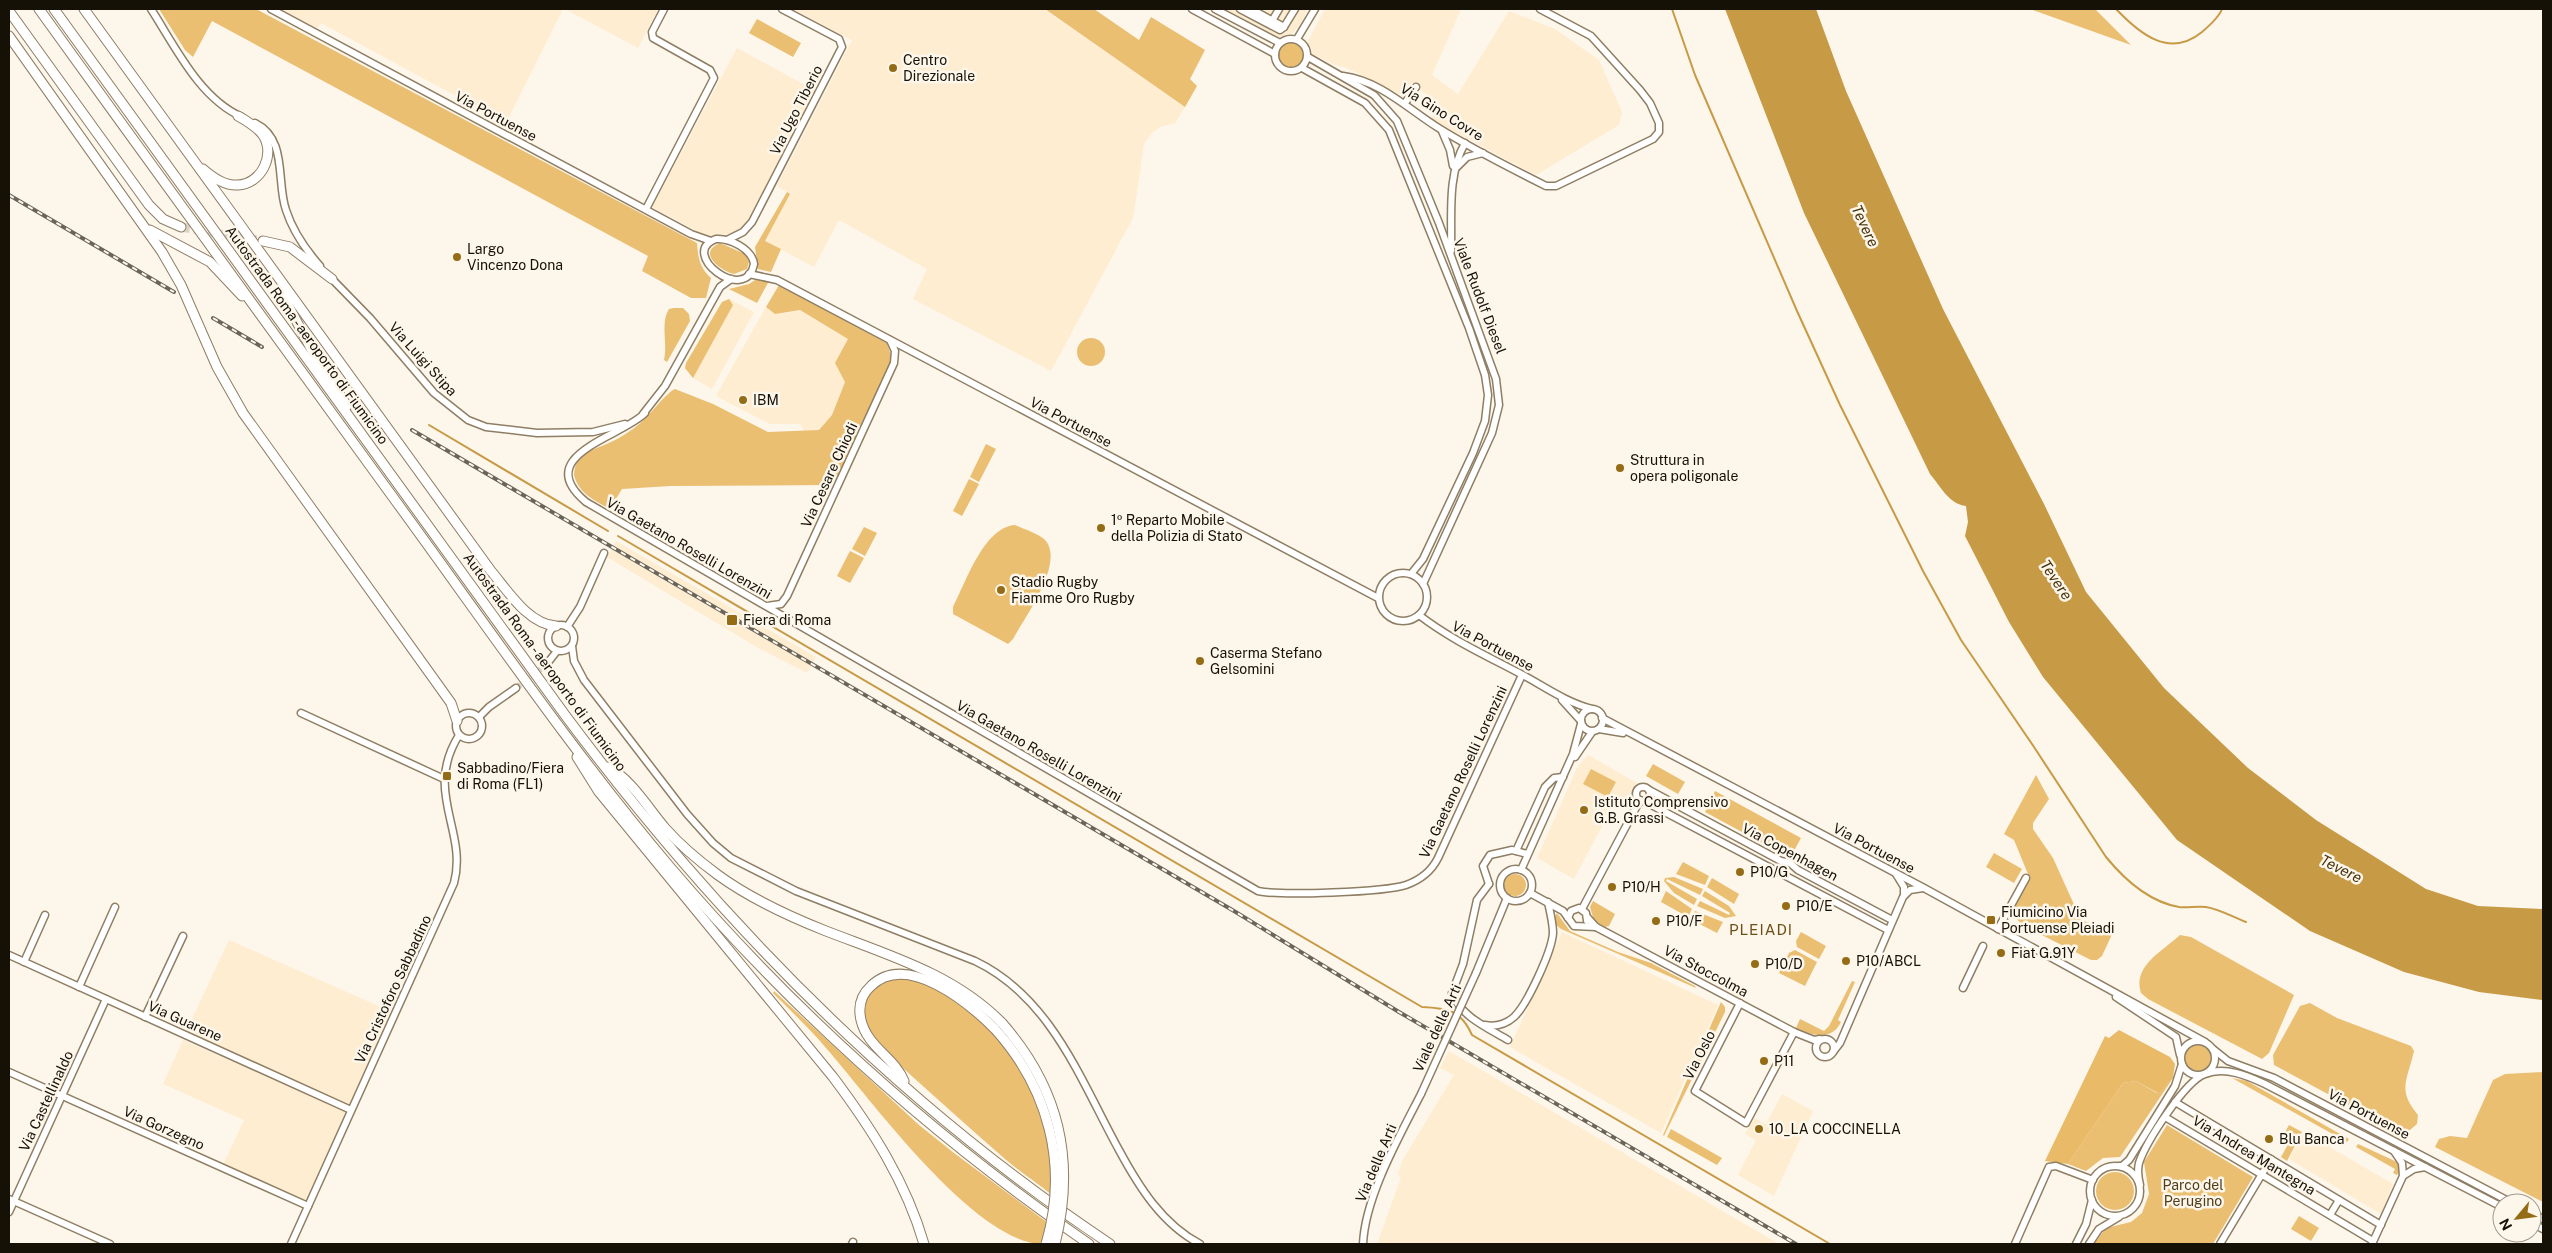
<svg xmlns="http://www.w3.org/2000/svg" width="2552" height="1253" font-family="'Public Sans',sans-serif">
	<rect width="100%" height="100%" fill="#fdf6ea"/>
	<!-- built -->
	<g fill="#feedd1">
		<polygon points="281,9 563,9 506,123 321,23 317,29"/>
		<polygon points="565,9 658,9 638,48"/>
		<polygon points="793,9 1044,9 1185,107 1175,123 1160,127 1151,134 1144,144 1133,218 1051,371 913,299 927,269 839,220 814,267 765,241 790,194 777,186 852,40"/>
		<polygon points="1225,9 1308,9 1299,27 1291,34 1278,37"/>
		<polygon points="1325,9 1461,9 1432,75 1458,94 1509,11 1555,29 1599,60 1622,112 1619,125 1536,175 1431,119 1433,116 1422,104 1426,94 1411,84 1406,94 1401,95 1347,68 1335,65 1313,54 1308,41"/>
		<polygon points="737,48 816,91 746,223 740,230 729,234 706,236 652,207"/>
		<polygon points="729,299 754,312 712,389 693,378 685,368 722,302"/>
		<polygon points="766,307 775,314 800,310 849,339 840,357 845,382 832,415 819,430 804,431 800,424 770,424 716,396"/>
		<polygon points="616,541 816,657 807,673 760,649 607,557"/>
		<polygon points="1588,755 1637,783 1626,799 1617,798 1574,879 1537,858 1578,766"/>
		<polygon points="1562,932 1718,1005 1661,1133 1510,1047"/>
		<polygon points="229,940 392,1012 349,1106 186,1032"/>
		<polygon points="183,1040 346,1112 305,1203 223,1165 244,1120 163,1084"/>
		<polygon points="1449,1051 1779,1244 1377,1244 1401,1178 1398,1174 1402,1161 1454,1075 1440,1068"/>
		<polygon points="1782,1094 1813,1111 1774,1196 1738,1175 1756,1140 1745,1134 1754,1118 1766,1124"/>
		<polygon points="2304,1132 2393,1184 2381,1214 2289,1159"/>
	</g>
	<!-- green -->
	<g fill="#eabf72">
		<path d="M159 9H256L697 243C698 258 700 268 711 278L706 298H691L642 271 648 256 212 21 193 57 185 50Z"/>
		<polygon points="1045,9 1094,9 1139,40 1151,17 1205,50 1190,79 1197,86 1185,107"/>
		<polygon points="2030,9 2095,9 2131,45"/>
		<polygon points="757,19 801,43 793,57 749,33"/>
		<circle cx="1291" cy="55" r="12"/>
		<polygon points="787,192 790,194 765,241 781,249 771,272 758,269 755,247"/>
		<path d="M720 243 745 254 749 262 747 269 734 274C721 271 696 253 720 243Z"/>
		<polygon points="758,278 769,281 757,303 729,289 749,284"/>
		<path d="M779 285 887 343 892 358 836 480 830 485 670 486 622 489 610 509C594 500 579 494 574 475 575 451 596 450 613 441 620 438 626 433 633 429 647 420 665 393 675 389L713 404 768 432 819 430 832 415 845 382 835 363 848 339 800 310 775 314 766 307Z"/>
		<polygon points="729,299 733,305 693,378 685,368 686,363 722,302"/>
		<path d="M674 308H683L689 314 690 321 667 362 664 360C668 344 660 323 669 309Z"/>
		<circle cx="1091" cy="352" r="14"/>
		<polygon points="986,444 996,449 979,482 970,477"/>
		<polygon points="969,479 979,484 962,516 953,511"/>
		<path d="M1015 525C1024 529 1040 534 1046 541 1064 564 1025 617 1013 639L1008 644 953 614V607C966 582 984 527 1015 525Z"/>
		<polygon points="864,527 877,533 865,556 852,549"/>
		<polygon points="850,551 864,558 850,583 837,576"/>
		<polygon points="1653,764 1685,782 1678,794 1646,776"/>
		<polygon points="1591,769 1616,782 1608,797 1583,784"/>
		<polygon points="2036,775 2049,799 2033,823 2033,829 2053,858 2081,920 2113,932 2102,956 2097,960 2091,960 2022,925 2016,918 2014,908 2028,881 2028,874 2014,840 2004,834"/>
		<polygon points="1715,791 1801,838 1790,858 1705,812"/>
		<polygon points="1994,853 2022,869 2014,883 1986,867"/>
		<polygon points="1683,862 1709,876 1705,885 1676,874"/>
		<circle cx="1515" cy="885" r="11"/>
		<polygon points="1674,877 1703,889 1700,895 1667,879 1666,881 1697,899 1694,905 1674,893 1664,881 1665,878"/>
		<polygon points="1712,878 1739,894 1734,904 1707,887"/>
		<polygon points="1666,891 1692,909 1688,917 1661,902"/>
		<polygon points="1705,891 1729,906 1736,916 1725,918 1697,906 1700,901 1729,915 1730,913 1702,896"/>
		<polygon points="1593,901 1615,914 1609,926 1605,927 1594,921 1590,907"/>
		<polygon points="1695,911 1723,922 1717,933 1690,919"/>
		<polygon points="1557,913 1570,931 1618,952 1651,963 1695,986 1696,988 1561,929 1555,924 1554,918"/>
		<polygon points="1801,932 1826,946 1819,959 1797,947 1796,941"/>
		<path d="M2180 935 2191 937 2294 995 2269 1053 2262 1059 2148 999 2141 993C2132 966 2163 951 2180 935Z"/>
		<polygon points="1795,950 1817,962 1805,986 1779,973 1789,953"/>
		<path d="M900 978C947 984 1005 1032 1026 1075 1035 1092 1042 1113 1048 1132 1053 1151 1051 1176 1053 1196 1038 1183 1020 1172 1005 1159 974 1132 944 1105 914 1078 898 1063 877 1048 868 1028 855 1001 875 981 900 978Z"/>
		<path d="M1852 981 1855 982 1838 1020 1841 1022C1832 1041 1812 1036 1796 1028L1800 1019 1824 1031 1829 1026Z"/>
		<path d="M774 991 919 1125 954 1153 1048 1223 1043 1244C975 1244 870 1098 826 1048 810 1029 791 1011 773 993Z"/>
		<polygon points="1721,1002 1725,1007 1725,1012 1664,1136 1663,1135"/>
		<path d="M2310 1003 2337 1018 2411 1046 2414 1051C2407 1081 2397 1090 2418 1115L2417 1124 2404 1135 2274 1065 2273 1055 2300 1006Z"/>
		<circle cx="2198" cy="1058" r="13"/>
		<polygon points="2543,1072 2543,1202 2435,1147 2439,1139 2450,1136 2467,1138 2493,1080 2505,1074"/>
		<polygon points="2173,1078 2120,1157 2103,1158 2086,1171 2068,1164 2123,1083 2136,1081 2157,1093"/>
		<polygon points="2232,1078 2247,1081 2349,1139 2347,1142"/>
		<polygon points="2167,1125 2253,1177 2213,1244 2094,1244 2106,1228 2131,1222 2142,1213 2149,1194 2144,1162"/>
		<polygon points="2289,1125 2302,1132 2287,1161 2281,1157 2292,1137 2285,1132"/>
		<polygon points="1671,1129 1722,1158 1717,1165 1667,1137"/>
		<polygon points="2358,1144 2397,1162 2401,1169 2397,1175 2393,1173 2395,1169 2356,1147"/>
		<circle cx="2115" cy="1191" r="19"/>
		<polygon points="2299,1216 2319,1228 2311,1241 2291,1229"/>
	</g>
	<!-- forest -->
	<polygon fill="#e9bb68" points="2119,1030 2170,1057 2175,1064 2173,1078 2158,1093 2136,1081 2123,1083 2068,1164 2045,1161 2105,1036 2109,1038"/>
	<!-- water -->
	<path fill="#c79a46" d="M1725 9H1816L1846 91 1943 309 2044 504 2086 592 2164 688 2248 768 2316 820 2426 889 2478 906 2543 909V1000L2479 992 2404 972 2310 931 2177 840 2043 677 2009 622 1965 536 1968 522 1966 506C1949 504 1941 487 1930 474L1804 213Z"/>
	<g fill="none" stroke-linecap="round" stroke-linejoin="round">
		<!-- stream -->
		<g stroke="#c79a46" stroke-width="2">
			<path d="M1672 9 1695 75 1797 311 1840 405 1923 571 1961 640 2034 747 2106 857C2124 879 2150 902 2179 907 2187 908 2197 906 2206 907 2219 909 2233 917 2246 922"/>
			<path d="M2116 9C2139 33 2169 59 2202 32 2209 26 2219 17 2222 9"/>
			<polyline points="429,425 608,531"/>
			<path d="M618 536 1422 1007C1447 1008 1461 1010 1472 1035L1830 1244"/>
		</g>
		<!-- minor-tunnel -->
		<polyline stroke="#dad4c8" stroke-width="6" stroke-dasharray="6 3" stroke-linecap="butt" points="516,688 546,665"/>
		<!-- highway-tunnel -->
		<polyline stroke="#dad4c8" stroke-width="9" stroke-dasharray="9 4.5" stroke-linecap="butt" points="181,227 263,241"/>
		<!-- minor casing -->
		<g stroke="#8e7e64" stroke-width="9">
			<g id="minor">
				<path d="M151 9C175 46 199 98 242 117"/>
				<polyline points="271,9 691,234 711,241"/>
				<polyline points="1192,9 1275,54"/>
				<polyline points="1215,9 1280,43"/>
				<polyline points="1240,9 1280,30 1284,27 1295,9"/>
				<polyline points="1251,9 1284,27"/>
				<polyline points="1272,21 1279,9"/>
				<circle cx="1291" cy="55" r="16"/>
				<polyline points="1297,39 1315,9"/>
				<polyline points="1308,57 1374,95 1397,121 1439,223 1496,379 1499,405 1492,433 1423,584"/>
				<polyline points="1302,68 1365,103 1389,130 1469,328 1485,375 1488,395 1485,421 1473,453 1423,559 1411,574"/>
				<path d="M1343 76C1380 81 1407 108 1437 127 1472 149 1510 168 1546 186H1556L1653 139 1659 132V123L1650 103 1640 90 1591 36 1540 9"/>
				<polyline points="1405,103 1416,87"/>
				<path d="M255 123C288 139 276 182 286 210 293 232 305 249 320 266"/>
				<polyline points="1442,131 1450,150 1453,166"/>
				<polyline points="1457,167 1467,157 1483,153"/>
				<polyline points="646,209 714,78 710,70 653,38 652,32 664,9"/>
				<path d="M716 239C730 238 752 249 754 264 746 306 677 253 716 239Z"/>
				<polyline points="727,240 743,232 752,222 842,47 839,39 782,9"/>
				<path d="M1451 251C1452 215 1447 175 1465 143"/>
				<polyline points="749,274 777,280 1378,598"/>
				<polyline points="330,277 370,318 434,393 468,420 486,427 537,433 593,432 625,424"/>
				<path d="M645 413C622 437 530 455 586 502L1258 891C1280 896 1385 892 1406 885 1420 880 1431 872 1438 858L1522 675"/>
				<polyline points="643,414 665,386 720,287 731,279"/>
				<circle cx="1403" cy="597" r="24"/>
				<polyline points="767,606 781,604 787,596 894,363 895,351 890,340"/>
				<path d="M1419 615C1450 639 1485 655 1519 673 1544 686 1565 702 1592 709"/>
				<circle cx="561" cy="638" r="13"/>
				<polyline points="567,627 580,607 604,553"/>
				<path d="M572 646 574 661 584 680 687 814 713 843 731 858 796 891 975 961C1051 997 1081 1081 1119 1150 1139 1187 1162 1224 1200 1244"/>
				<polyline points="546,665 557,651"/>
				<polyline points="1562,700 1581,721"/>
				<circle cx="1592" cy="720" r="11"/>
				<circle cx="469" cy="726" r="13"/>
				<polyline points="301,713 444,779"/>
				<polyline points="479,717 489,707 516,688"/>
				<polyline points="1602,718 1924,888 2205,1042"/>
				<polyline points="1599,729 1623,733"/>
				<polyline points="1575,757 1592,732"/>
				<circle cx="1643" cy="794" r="7"/>
				<polyline points="1649,790 1781,861 1790,863 1798,870 1892,920"/>
				<polyline points="1644,801 1888,930"/>
				<polyline points="1516,851 1545,787 1554,778 1563,777"/>
				<circle cx="1516" cy="885" r="16"/>
				<polyline points="1521,870 1573,754 1581,724"/>
				<polyline points="1896,874 1904,887 1904,894"/>
				<path d="M1489 884 1477 900 1463 964 1452 993C1460 1016 1488 1028 1508 1040"/>
				<polyline points="1489,884 1483,866 1490,855 1512,850 1527,854"/>
				<polyline points="1530,893 1563,911 1574,926 1596,927"/>
				<polyline points="1582,909 1640,800"/>
				<polyline points="1587,917 1596,927 1794,1032 1814,1040 1820,1039"/>
				<polyline points="1568,918 1571,911 1579,908 1586,913 1587,921"/>
				<polyline points="1998,929 2026,878"/>
				<polyline points="9,955 351,1110"/>
				<polyline points="24,962 45,915"/>
				<polyline points="1476,973 1507,898"/>
				<polyline points="79,987 115,907"/>
				<polyline points="1963,988 1983,946"/>
				<polyline points="2116,997 2176,1037 2180,1055"/>
				<polyline points="1740,1003 1695,1091 1746,1123 1794,1032"/>
				<polyline points="145,1017 183,936"/>
				<path d="M1485 1025C1496 1027 1505 1025 1514 1017 1527 1005 1552 951 1553 933 1553 923 1550 912 1548 902"/>
				<circle cx="1825" cy="1048" r="9"/>
				<circle cx="2198" cy="1058" r="17"/>
				<polyline points="2213,1049 2228,1061 2274,1078 2512,1203"/>
				<polyline points="1833,1052 1840,1043 1903,897 1910,890 1923,888"/>
				<polyline points="9,1072 308,1206"/>
				<polyline points="2175,1102 2381,1225"/>
				<polyline points="2165,1117 2373,1241"/>
				<circle cx="2115" cy="1191" r="25"/>
				<polyline points="2119,1166 2122,1166 2129,1160 2175,1086 2182,1064"/>
				<polyline points="2403,1176 2414,1169 2425,1167"/>
				<path d="M2140 1185C2138 1177 2137 1171 2139 1163 2146 1142 2185 1081 2205 1074 2225 1066 2248 1076 2265 1084L2502 1207"/>
				<polyline points="9,1199 110,1244"/>
				<polyline points="9,1212 106,999"/>
				<polyline points="2532,1213 2543,1219"/>
				<polyline points="2330,1215 2339,1200"/>
				<polyline points="2532,1223 2543,1229"/>
				<path d="M291 1244 454 883C468 830 423 793 459 735"/>
				<polyline points="852,1244 853,1242"/>
				<path d="M1363 1244C1365 1197 1399 1137 1421 1094"/>
				<polyline points="2015,1244 2049,1167 2056,1166 2093,1180"/>
				<polyline points="2076,1244 2086,1224 2092,1200"/>
				<polyline points="2089,1244 2099,1229 2119,1217"/>
				<polyline points="2220,1244 2271,1159"/>
				<polyline points="2372,1244 2403,1176 2402,1163 2394,1151"/>
			</g>
		</g>
		<!-- highway casing -->
		<g stroke="#8e7e64" stroke-width="11">
			<g id="highway">
				<path d="M39 9C157 173 276 336 395 500 485 623 571 750 670 867 792 1010 935 1138 1089 1244"/>
				<path d="M54 9 565 715C717 919 898 1103 1110 1244"/>
				<path d="M84 9 491 571C508 591 528 624 556 626"/>
				<polyline points="9,11 149,205 163,219 181,227"/>
				<polyline points="9,36 162,252 181,285 217,367 243,413 451,703 457,721"/>
				<path d="M203 169C212 177 225 186 238 185 261 184 276 155 263 135 257 127 247 121 238 116"/>
				<polyline points="150,230 210,262 242,296"/>
				<polyline points="263,241 290,247 332,279"/>
				<polyline points="280,290 316,358 347,406"/>
				<path d="M577 757 599 792 833 1077C872 1129 906 1182 924 1244"/>
				<path d="M608 767C631 779 648 808 665 828 680 845 699 861 718 875 751 899 788 916 826 931 888 955 954 974 1002 1023"/>
				<path d="M904 1081C895 1058 867 1047 861 1020 858 1007 861 995 871 986 907 951 969 1003 995 1029"/>
			</g>
		</g>
		<!-- minor -->
		<use href="#minor" stroke="#fff" stroke-width="6"/>
		<!-- highway -->
		<use href="#highway" stroke="#fff" stroke-width="9"/>
		<!-- rail casing -->
		<g stroke="#6a655a" stroke-width="4">
			<g id="rail">
				<polyline points="9,195 174,292"/>
				<polyline points="213,318 262,347"/>
				<polyline points="412,430 1234,911 1399,1012 1796,1244"/>
			</g>
		</g>
		<!-- rail -->
		<use href="#rail" stroke="#fdf6ea" stroke-width="2" stroke-dasharray="5.5" stroke-linecap="butt"/>
		<!-- minor-bridge casing -->
		<g stroke="#8e7e64" stroke-width="9" stroke-linecap="butt">
			<polyline id="minor-bridge" points="1421,1094 1476,973"/>
		</g>
		<!-- highway-bridge casing -->
		<g stroke="#8e7e64" stroke-width="11" stroke-linecap="butt">
			<g id="highway-bridge">
				<path d="M1002 1023C1059 1088 1076 1160 1055 1244"/>
				<path d="M995 1029C1049 1089 1069 1166 1046 1244"/>
			</g>
		</g>
		<!-- minor-bridge -->
		<use href="#minor-bridge" stroke="#fff" stroke-width="6"/>
		<!-- highway-bridge -->
		<use href="#highway-bridge" stroke="#fff" stroke-width="9"/>
	</g>
	<!-- markers -->
	<g fill="#946c16" stroke="#fdf6ea" stroke-width="2">
		<circle cx="893" cy="68" r="5"/>
		<circle cx="457" cy="257" r="5"/>
		<circle cx="743" cy="400" r="5"/>
		<circle cx="1620" cy="468" r="5"/>
		<circle cx="1101" cy="528" r="5"/>
		<circle cx="1001" cy="590" r="5"/>
		<rect x="726" y="614" width="12" height="12" rx="2.5"/>
		<circle cx="1200" cy="661" r="5"/>
		<rect x="442" y="771" width="10" height="10" rx="2.5"/>
		<circle cx="1584" cy="810" r="5"/>
		<circle cx="1740" cy="872" r="5"/>
		<circle cx="1612" cy="887" r="5"/>
		<circle cx="1786" cy="906" r="5"/>
		<rect x="1986" y="915" width="10" height="10" rx="2.5"/>
		<circle cx="1656" cy="921" r="5"/>
		<circle cx="2001" cy="953" r="5"/>
		<circle cx="1846" cy="961" r="5"/>
		<circle cx="1755" cy="964" r="5"/>
		<circle cx="1764" cy="1061" r="5"/>
		<circle cx="1759" cy="1129" r="5"/>
		<circle cx="2269" cy="1139" r="5"/>
	</g>
	<g text-anchor="middle" stroke-width="5" stroke-linejoin="round" paint-order="stroke">
		<!-- poi labels -->
		<g font-size="14" fill="#161107" stroke="#fdf6ea" text-anchor="start">
			<text x="903" y="65">Centro<tspan x="903" dy="16">Direzionale</tspan></text>
			<text x="467" y="254">Largo<tspan x="467" dy="16">Vincenzo Dona</tspan></text>
			<text x="753" y="405">IBM</text>
			<text x="1630" y="465">Struttura in<tspan x="1630" dy="16">opera poligonale</tspan></text>
			<text x="1111" y="525">1º Reparto Mobile<tspan x="1111" dy="16">della Polizia di Stato</tspan></text>
			<text x="1011" y="587">Stadio Rugby<tspan x="1011" dy="16">Fiamme Oro Rugby</tspan></text>
			<text x="743" y="625">Fiera di Roma</text>
			<text x="1210" y="658">Caserma Stefano<tspan x="1210" dy="16">Gelsomini</tspan></text>
			<text x="457" y="773">Sabbadino/Fiera<tspan x="457" dy="16">di Roma (FL1)</tspan></text>
			<text x="1594" y="807">Istituto Comprensivo<tspan x="1594" dy="16">G.B. Grassi</tspan></text>
			<text x="1750" y="877">P10/G</text>
			<text x="1622" y="892">P10/H</text>
			<text x="1796" y="911">P10/E</text>
			<text x="2001" y="917">Fiumicino Via<tspan x="2001" dy="16">Portuense Pleiadi</tspan></text>
			<text x="1666" y="926">P10/F</text>
			<text x="2011" y="958">Fiat G.91Y</text>
			<text x="1856" y="966">P10/ABCL</text>
			<text x="1765" y="969">P10/D</text>
			<text x="1774" y="1066">P11</text>
			<text x="1769" y="1134">10_LA COCCINELLA</text>
			<text x="2279" y="1144">Blu Banca</text>
		</g>
		<!-- street labels -->
		<g font-size="14" fill="#161107" stroke="#fdf6ea">
			<text transform="translate(796 110) rotate(-63)" y="5">Via Ugo Tiberio</text>
			<text transform="translate(1442 112) rotate(32)" y="5">Via Gino Covre</text>
			<text transform="translate(496 116) rotate(28)" y="5">Via Portuense</text>
			<text transform="translate(1480 296) rotate(69)" y="5">Viale Rudolf Diesel</text>
			<text transform="translate(307 335) rotate(54)" y="5">Autostrada Roma - aeroporto di Fiumicino</text>
			<text transform="translate(423 359) rotate(48)" y="5">Via Luigi Stipa</text>
			<text transform="translate(1071 422) rotate(28)" y="5">Via Portuense</text>
			<text transform="translate(829 475) rotate(-65)" y="5">Via Cesare Chiodi</text>
			<text transform="translate(689 548) rotate(30)" y="5">Via Gaetano Roselli Lorenzini</text>
			<text transform="translate(1493 646) rotate(28)" y="5">Via Portuense</text>
			<text transform="translate(545 662) rotate(54)" y="5">Autostrada Roma - aeroporto di Fiumicino</text>
			<text transform="translate(1039 751) rotate(30)" y="5">Via Gaetano Roselli Lorenzini</text>
			<text transform="translate(1463 772) rotate(-65)" y="5">Via Gaetano Roselli Lorenzini</text>
			<text transform="translate(1874 848) rotate(28)" y="5">Via Portuense</text>
			<text transform="translate(1790 852) rotate(28)" y="5">Via Copenhagen</text>
			<text transform="translate(1706 971) rotate(28)" y="5">Via Stoccolma</text>
			<text transform="translate(393 989) rotate(-65)" y="5">Via Cristoforo Sabbadino</text>
			<text transform="translate(185 1021) rotate(24)" y="5">Via Guarene</text>
			<text transform="translate(1437 1028) rotate(-65)" y="5">Viale delle Arti</text>
			<text transform="translate(1699 1055) rotate(-63)" y="5">Via Oslo</text>
			<text transform="translate(46 1101) rotate(-65)" y="5">Via Castellinaldo</text>
			<text transform="translate(2369 1114) rotate(28)" y="5">Via Portuense</text>
			<text transform="translate(164 1128) rotate(24)" y="5">Via Gorzegno</text>
			<text transform="translate(2254 1155) rotate(31)" y="5">Via Andrea Mantegna</text>
			<text transform="translate(1376 1163) rotate(-67)" y="5">Via delle Arti</text>
		</g>
		<!-- park labels -->
		<g font-size="14" fill="#4f3c19" stroke="#fdf6ea">
			<text x="2193" y="1190">Parco del<tspan x="2193" dy="16">Perugino</tspan></text>
		</g>
		<!-- water labels -->
		<g font-size="15" font-style="italic" fill="#473410" stroke="#fdf6ea">
			<text transform="translate(1865 226) rotate(65)" y="5">Tevere</text>
			<text transform="translate(2056 580) rotate(56)" y="5">Tevere</text>
			<text transform="translate(2341 869) rotate(27)" y="5">Tevere</text>
		</g>
		<!-- neighbourhood labels -->
		<g font-size="15" letter-spacing="1" fill="#6c5018" stroke="#fdf6ea">
			<text x="1761" y="935">PLEIADI</text>
		</g>
	</g>
	<!-- border -->
	<rect width="2552" height="1253" fill="none" stroke="#161107" stroke-width="20"/>
	<!-- north arrow -->
	<g transform="translate(2517 1218) rotate(241)"><circle r="24" fill="#fdf6ea" stroke="#a19a8f"/>
	<path d="M0-4L9 19L0 12L-9 19Z" fill="#946c16"/>
	<text y="-8" font-size="14" font-weight="bold" text-anchor="middle" fill="#161107">N</text>
	</g>
</svg>
